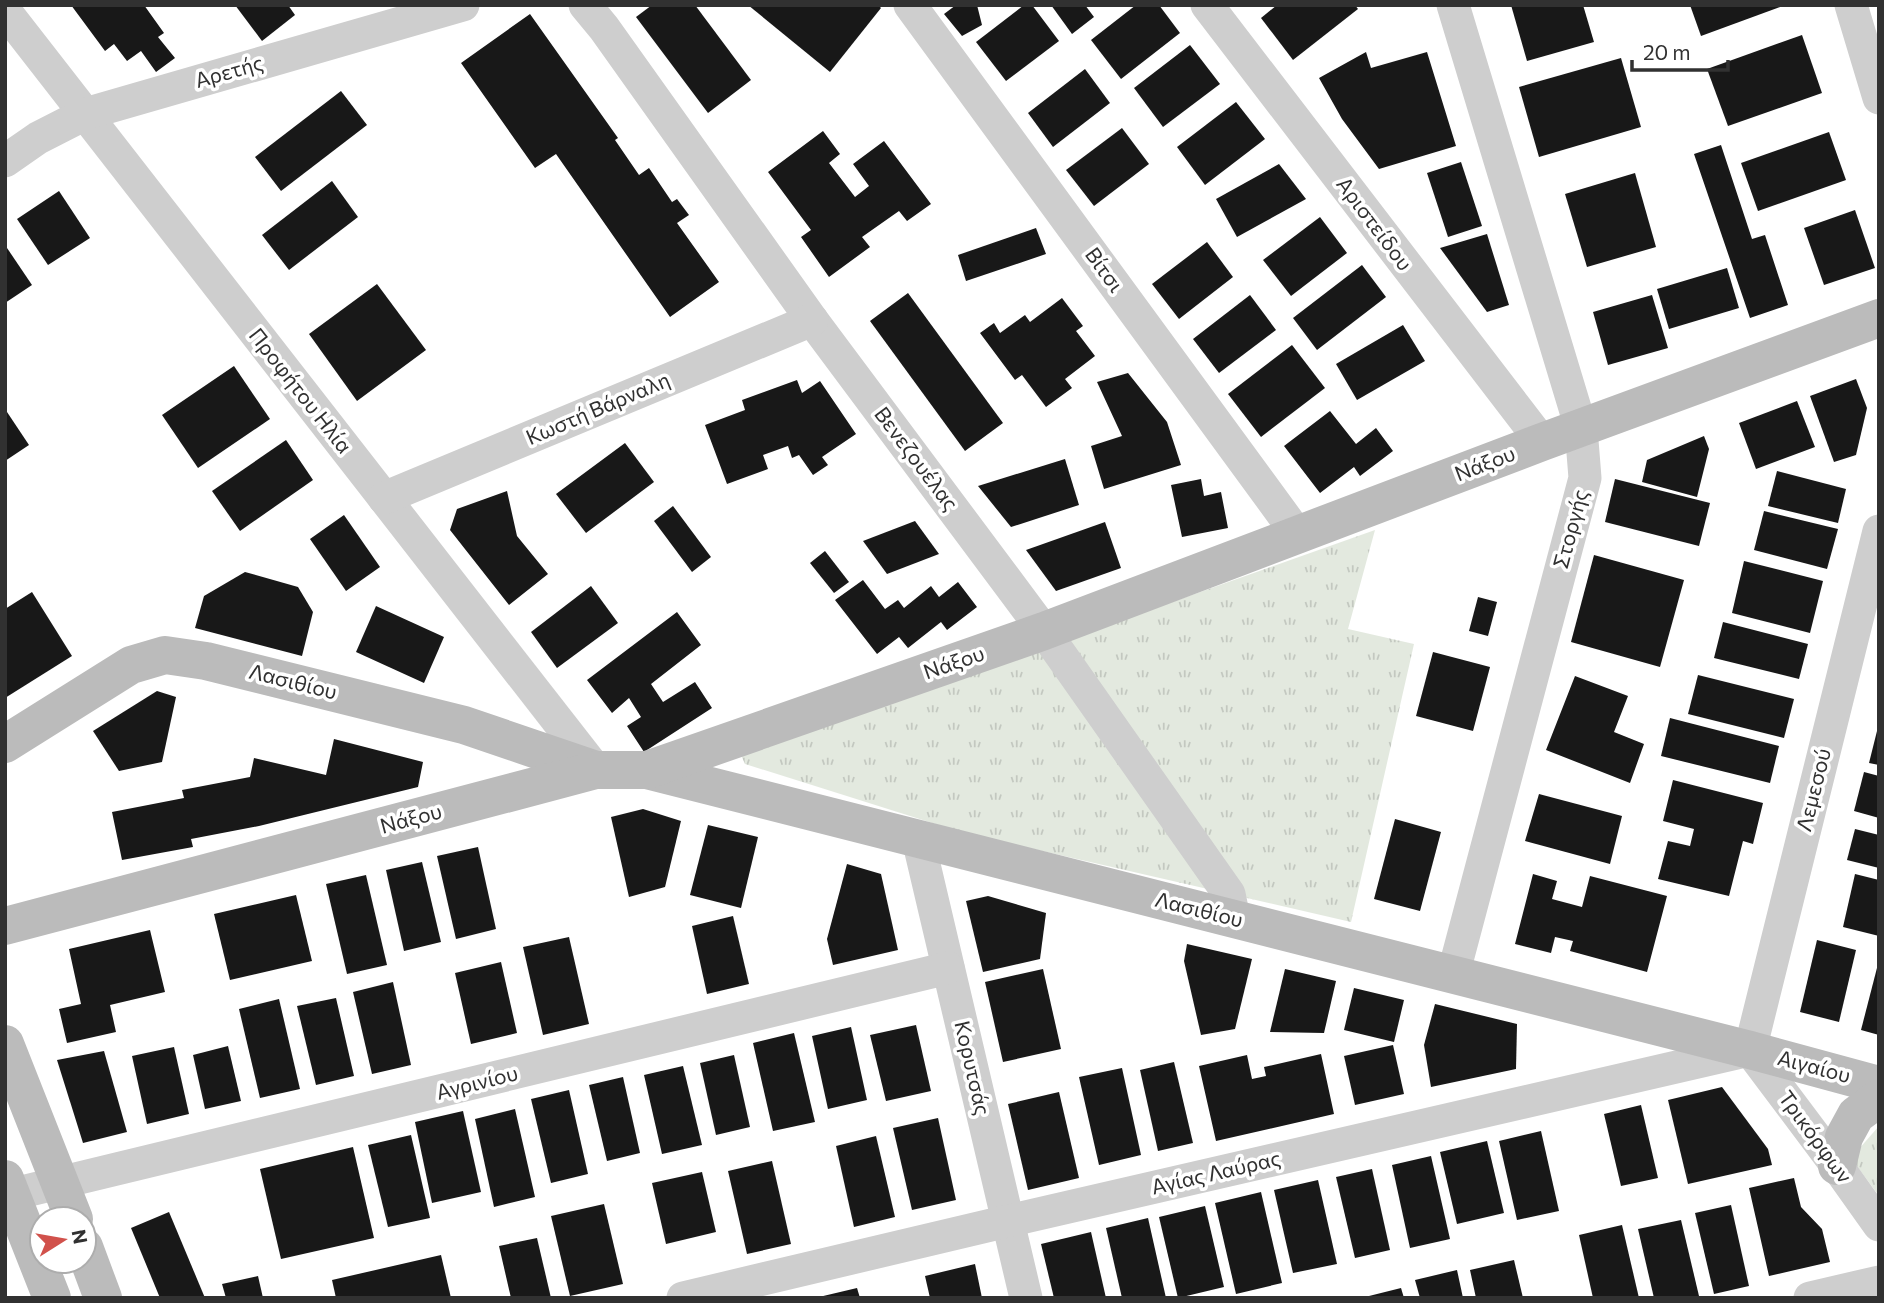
<svg xmlns="http://www.w3.org/2000/svg" width="1884" height="1303" font-family="Commissioner,sans-serif">
	<defs>
		<pattern id="grass-tufts" width="24" height="20" patternUnits="userSpaceOnUse" patternTransform="scale(1.75)"><rect width="24" height="20" fill="#e3e9df"/><path d="M3 7l-1-3M5 7V3M7 7l1-3M15 17l-1-3M17 17v-4M19 17l1-3" fill="none" stroke="#c3c8c0"/></pattern>
	</defs>
	<rect width="100%" height="100%" fill="#fff"/>
	<!-- grass -->
	<g fill="url(#grass-tufts)">
		<polygon points="1375,530 1348,629 1414,644 1351,922 964,833 745,764 741,755"/>
		<polygon points="1879,1126 1879,1196 1851,1158"/>
	</g>
	<!-- building -->
	<g fill="#181818">
		<polygon points="71,5 144,5 164,33 158,37 175,58 156,72 141,51 127,61 114,44 105,51"/>
		<polygon points="235,5 288,5 295,15 262,41"/>
		<polygon points="652,5 695,5 751,80 708,113 636,17"/>
		<polygon points="748,5 878,5 881,8 830,72"/>
		<polygon points="956,5 977,5 982,25 962,36 944,14"/>
		<polygon points="1024,5 1032,5 1059,41 1006,81 976,42"/>
		<polygon points="1051,5 1085,5 1094,17 1072,34"/>
		<polygon points="1136,5 1159,5 1180,33 1121,79 1091,40"/>
		<polygon points="1277,5 1355,5 1358,9 1293,60 1261,18"/>
		<polygon points="1511,5 1583,5 1594,42 1527,61"/>
		<polygon points="1690,5 1783,5 1783,6 1701,36"/>
		<polygon points="530,14 618,138 615,140 639,175 649,168 672,202 677,199 689,215 677,223 719,282 670,317 556,154 535,168 461,63"/>
		<polygon points="1802,35 1822,93 1728,126 1707,69"/>
		<polygon points="1190,45 1220,84 1163,127 1134,88"/>
		<polygon points="1366,52 1371,68 1427,52 1456,146 1379,169 1342,119 1319,78"/>
		<polygon points="1621,58 1641,127 1539,157 1519,87"/>
		<polygon points="1085,69 1110,103 1053,147 1028,113"/>
		<polygon points="341,91 367,125 281,191 255,157"/>
		<polygon points="1236,102 1265,139 1205,185 1177,147"/>
		<polygon points="1122,128 1149,164 1094,206 1066,170"/>
		<polygon points="823,131 840,154 829,163 855,197 869,186 853,164 884,141 931,204 907,221 899,211 862,237 870,247 829,277 801,237 811,230 768,172"/>
		<polygon points="1829,132 1846,180 1758,211 1741,163"/>
		<polygon points="1721,145 1752,239 1765,235 1788,305 1750,318 1694,154"/>
		<polygon points="1461,162 1482,226 1448,237 1427,173"/>
		<polygon points="1279,164 1306,199 1237,237 1216,199"/>
		<polygon points="1635,173 1656,247 1587,267 1565,194"/>
		<polygon points="332,181 358,217 289,270 262,235"/>
		<polygon points="59,191 90,238 48,265 17,219"/>
		<polygon points="1855,210 1875,268 1824,285 1804,228"/>
		<polygon points="1320,217 1347,253 1291,296 1263,260"/>
		<polygon points="1036,228 1046,254 966,281 958,255"/>
		<polygon points="1487,234 1509,305 1487,312 1440,248"/>
		<polygon points="1207,242 1233,277 1179,319 1152,284"/>
		<polygon points="5,245 32,285 5,303"/>
		<polygon points="1362,265 1386,297 1317,350 1293,318"/>
		<polygon points="1727,268 1739,308 1669,329 1657,289"/>
		<polygon points="377,284 426,350 357,401 309,334"/>
		<polygon points="908,293 1003,423 965,451 870,321"/>
		<polygon points="1250,295 1276,330 1219,373 1193,339"/>
		<polygon points="1652,295 1668,348 1608,365 1593,312"/>
		<polygon points="1062,298 1083,326 1076,331 1095,356 1065,379 1072,388 1046,407 1022,375 1015,380 980,333 994,323 1000,333 1025,315 1030,322"/>
		<polygon points="1403,325 1425,361 1357,400 1336,364"/>
		<polygon points="1292,345 1325,388 1261,437 1228,394"/>
		<polygon points="234,366 270,419 198,468 162,415"/>
		<polygon points="1128,373 1167,422 1181,465 1104,489 1091,446 1122,436 1097,382"/>
		<polygon points="1856,379 1867,408 1856,455 1834,462 1810,396"/>
		<polygon points="797,380 802,393 820,381 856,434 822,457 828,465 813,475 799,455 792,458 788,446 763,455 768,469 727,484 705,425 745,410 742,400"/>
		<polygon points="1797,401 1815,447 1756,469 1739,423"/>
		<polygon points="5,409 29,445 5,461"/>
		<polygon points="1330,411 1356,444 1376,428 1393,451 1360,476 1354,467 1320,493 1284,446"/>
		<polygon points="1704,436 1709,449 1697,497 1642,482 1647,460"/>
		<polygon points="286,440 313,480 240,531 212,491"/>
		<polygon points="625,443 654,482 586,533 556,494"/>
		<polygon points="1065,459 1079,505 1011,527 978,486"/>
		<polygon points="1777,471 1846,489 1838,523 1768,506"/>
		<polygon points="1201,479 1204,496 1221,492 1228,528 1182,537 1171,485"/>
		<polygon points="1615,479 1710,503 1699,546 1605,522"/>
		<polygon points="507,491 517,536 548,574 509,605 450,530 457,509"/>
		<polygon points="673,506 711,557 692,572 654,521"/>
		<polygon points="1764,511 1838,529 1827,569 1754,550"/>
		<polygon points="344,515 380,567 346,591 310,539"/>
		<polygon points="915,521 939,554 887,574 863,541"/>
		<polygon points="1105,522 1121,568 1056,591 1026,550"/>
		<polygon points="825,551 849,582 834,593 810,563"/>
		<polygon points="1594,555 1684,580 1660,667 1571,642"/>
		<polygon points="1744,561 1823,581 1810,633 1732,613"/>
		<polygon points="245,572 298,587 313,612 302,656 195,628 204,596"/>
		<polygon points="863,580 885,609 898,600 904,608 931,586 939,597 958,582 977,607 947,630 941,622 908,648 899,637 877,654 835,600"/>
		<polygon points="591,586 618,623 557,668 531,632"/>
		<polygon points="32,592 72,656 5,698 5,609"/>
		<polygon points="1478,597 1497,602 1488,636 1469,631"/>
		<polygon points="376,606 444,637 424,683 356,652"/>
		<polygon points="677,612 701,645 651,684 663,702 695,682 712,708 644,752 627,726 641,717 629,698 612,713 587,680"/>
		<polygon points="1723,622 1808,644 1799,679 1714,658"/>
		<polygon points="1433,652 1490,667 1473,731 1416,716"/>
		<polygon points="1698,675 1794,699 1784,738 1688,714"/>
		<polygon points="1575,676 1628,696 1614,732 1644,744 1630,783 1546,750"/>
		<polygon points="157,691 176,697 162,762 119,771 93,731"/>
		<polygon points="1670,718 1779,746 1770,783 1661,756"/>
		<polygon points="1878,727 1879,727 1879,765 1869,763"/>
		<polygon points="334,739 423,762 418,787 259,826 191,839 193,847 122,860 112,812 184,798 182,790 250,777 254,758 326,775"/>
		<polygon points="1864,772 1879,776 1879,818 1854,811"/>
		<polygon points="1673,780 1763,803 1753,844 1743,841 1729,896 1658,879 1668,841 1690,846 1694,829 1663,821"/>
		<polygon points="1539,794 1622,816 1610,864 1525,841"/>
		<polygon points="643,809 681,821 665,887 629,897 611,817"/>
		<polygon points="1395,819 1441,832 1420,911 1374,899"/>
		<polygon points="708,825 758,837 741,908 690,895"/>
		<polygon points="1855,829 1879,835 1879,868 1847,860"/>
		<polygon points="478,847 496,929 456,939 437,856"/>
		<polygon points="422,862 441,942 404,951 386,870"/>
		<polygon points="847,864 881,874 898,950 833,965 827,939"/>
		<polygon points="1533,874 1557,881 1552,899 1582,907 1590,876 1667,896 1647,972 1570,951 1573,941 1555,937 1551,953 1515,944"/>
		<polygon points="1855,874 1879,880 1879,936 1843,927"/>
		<polygon points="366,875 387,965 347,974 326,884"/>
		<polygon points="296,895 312,961 230,980 214,914"/>
		<polygon points="988,896 1046,913 1040,959 983,972 966,901"/>
		<polygon points="733,916 749,984 707,994 692,926"/>
		<polygon points="150,930 165,992 110,1005 116,1032 67,1043 59,1009 81,1004 69,949"/>
		<polygon points="569,937 589,1024 543,1035 523,947"/>
		<polygon points="1817,940 1856,950 1839,1022 1800,1012"/>
		<polygon points="1187,944 1252,959 1235,1029 1201,1035 1184,961"/>
		<polygon points="501,962 517,1033 471,1044 455,973"/>
		<polygon points="1878,964 1879,964 1879,1035 1861,1030"/>
		<polygon points="1043,969 1061,1049 1003,1062 985,982"/>
		<polygon points="1285,969 1336,981 1324,1033 1270,1032"/>
		<polygon points="393,982 411,1065 372,1074 353,992"/>
		<polygon points="1354,988 1404,1000 1394,1042 1344,1030"/>
		<polygon points="336,998 354,1076 316,1085 297,1006"/>
		<polygon points="279,999 300,1089 260,1098 239,1009"/>
		<polygon points="1435,1004 1517,1024 1516,1069 1431,1087 1424,1045"/>
		<polygon points="916,1025 931,1091 886,1101 870,1035"/>
		<polygon points="851,1027 867,1100 828,1109 812,1036"/>
		<polygon points="794,1033 815,1122 773,1131 753,1043"/>
		<polygon points="1393,1045 1404,1094 1355,1105 1344,1056"/>
		<polygon points="228,1046 241,1101 205,1109 193,1055"/>
		<polygon points="174,1047 189,1114 147,1124 132,1056"/>
		<polygon points="104,1051 127,1132 83,1143 57,1060"/>
		<polygon points="1321,1054 1334,1114 1216,1141 1199,1066 1247,1055 1252,1079 1266,1076 1264,1067"/>
		<polygon points="734,1055 750,1127 716,1135 700,1063"/>
		<polygon points="1174,1062 1193,1143 1158,1151 1140,1070"/>
		<polygon points="683,1066 702,1145 662,1154 644,1075"/>
		<polygon points="1122,1068 1141,1155 1099,1165 1079,1077"/>
		<polygon points="623,1077 640,1153 607,1161 589,1085"/>
		<polygon points="1722,1087 1768,1149 1772,1165 1688,1184 1668,1100"/>
		<polygon points="569,1090 588,1174 551,1183 531,1099"/>
		<polygon points="1059,1092 1079,1178 1028,1190 1008,1104"/>
		<polygon points="1641,1105 1658,1178 1621,1186 1604,1114"/>
		<polygon points="515,1109 535,1197 494,1207 475,1119"/>
		<polygon points="463,1111 481,1192 432,1203 415,1122"/>
		<polygon points="938,1118 956,1200 912,1210 893,1128"/>
		<polygon points="1541,1131 1559,1211 1517,1220 1499,1141"/>
		<polygon points="411,1135 430,1218 388,1227 368,1145"/>
		<polygon points="876,1136 895,1217 854,1227 836,1146"/>
		<polygon points="1487,1141 1504,1213 1457,1224 1440,1152"/>
		<polygon points="353,1147 374,1238 281,1259 260,1169"/>
		<polygon points="1431,1156 1450,1239 1410,1248 1392,1165"/>
		<polygon points="772,1161 791,1244 747,1254 728,1171"/>
		<polygon points="1372,1169 1390,1250 1355,1258 1336,1177"/>
		<polygon points="702,1172 716,1232 666,1244 652,1183"/>
		<polygon points="1794,1178 1801,1207 1822,1229 1830,1262 1769,1276 1749,1188"/>
		<polygon points="1318,1180 1337,1264 1293,1273 1274,1190"/>
		<polygon points="1261,1192 1282,1283 1236,1294 1215,1203"/>
		<polygon points="604,1204 623,1284 570,1296 551,1216"/>
		<polygon points="1731,1205 1749,1286 1714,1294 1695,1213"/>
		<polygon points="1205,1206 1224,1287 1178,1298 1159,1217"/>
		<polygon points="169,1212 205,1298 160,1298 131,1228"/>
		<polygon points="1148,1218 1166,1298 1122,1298 1106,1228"/>
		<polygon points="1681,1220 1699,1296 1654,1298 1638,1229"/>
		<polygon points="1622,1225 1639,1298 1593,1298 1579,1235"/>
		<polygon points="1091,1232 1106,1298 1054,1298 1041,1244"/>
		<polygon points="537,1238 551,1298 511,1298 499,1246"/>
		<polygon points="441,1255 451,1298 336,1298 332,1280"/>
		<polygon points="1514,1260 1523,1298 1476,1298 1470,1270"/>
		<polygon points="975,1264 982,1298 930,1298 925,1276"/>
		<polygon points="1457,1270 1463,1298 1420,1298 1415,1280"/>
		<polygon points="258,1276 263,1298 226,1298 222,1284"/>
		<polygon points="857,1288 860,1298 820,1298 819,1297"/>
		<polygon points="1401,1288 1404,1298 1365,1298 1365,1297"/>
	</g>
	<g fill="none" stroke-linecap="round" stroke-linejoin="round">
		<!-- street -->
		<g stroke="#cecece" stroke-width="33">
			<polyline points="585,5 604,28 812,320 1044,631 1229,894 1234,919"/>
			<polyline points="910,5 1298,535"/>
			<polyline points="1207,5 1542,442"/>
			<polyline points="1453,5 1581,428 1585,478 1453,975"/>
			<polyline points="1851,5 1879,98"/>
			<polyline points="5,11 596,770"/>
			<polyline points="5,161 38,138 85,114 463,5"/>
			<polyline points="384,498 812,320"/>
			<polyline points="918,839 1026,1298"/>
			<polyline points="1750,1050 1879,531"/>
			<polyline points="1750,1050 1837,1166 1879,1225"/>
			<polyline points="5,1196 948,968"/>
			<polyline points="683,1298 1008,1221 1750,1050"/>
			<polyline points="1810,1298 1879,1282"/>
		</g>
		<!-- secondary -->
		<g stroke="#bbb" stroke-width="38">
			<polyline points="5,744 131,665 165,655 206,661 464,725 596,770"/>
			<polyline points="647,770 1750,1050 1879,1085"/>
			<polyline points="5,926 596,770 647,770 1044,631 1542,442 1879,318"/>
			<polyline points="5,1044 74,1219"/>
			<polyline points="1837,1166 1844,1137 1856,1115 1879,1098"/>
			<polyline points="5,1179 52,1298"/>
			<polyline points="84,1247 103,1298"/>
		</g>
	</g>
	<g text-anchor="middle" stroke-width="7" stroke-linejoin="round" paint-order="stroke">
		<!-- street labels -->
		<g font-size="21" fill="#313131" stroke="#fff">
			<text transform="translate(229 72) rotate(-16)" y="7">Αρετής</text>
			<text transform="translate(1374 224) rotate(53)" y="7">Αριστείδου</text>
			<text transform="translate(1104 270) rotate(54)" y="7">Βίτσι</text>
			<text transform="translate(300 391) rotate(52)" y="7">Προφήτου Ηλία</text>
			<text transform="translate(598 409) rotate(-23)" y="7">Κωστή Βάρναλη</text>
			<text transform="translate(916 459) rotate(53)" y="7">Βενεζουέλας</text>
			<text transform="translate(1485 464) rotate(-21)" y="7">Νάξου</text>
			<text transform="translate(1571 529) rotate(-75)" y="7">Στοργής</text>
			<text transform="translate(954 663) rotate(-19)" y="7">Νάξου</text>
			<text transform="translate(293 682) rotate(14)" y="7">Λασιθίου</text>
			<text transform="translate(1814 790) rotate(-76)" y="7">Λεμεσού</text>
			<text transform="translate(411 819) rotate(-15)" y="7">Νάξου</text>
			<text transform="translate(1199 910) rotate(14)" y="7">Λασιθίου</text>
			<text transform="translate(1814 1067) rotate(15)" y="7">Αιγαίου</text>
			<text transform="translate(972 1068) rotate(77)" y="7">Κορυτσάς</text>
			<text transform="translate(477 1083) rotate(-14)" y="7">Αγρινίου</text>
			<text transform="translate(1815 1137) rotate(54)" y="7">Τρικόρφων</text>
			<text transform="translate(1216 1173) rotate(-13)" y="7">Αγίας Λαύρας</text>
		</g>
	</g>
	<!-- border -->
	<rect width="1884" height="1303" fill="none" stroke="#313131" stroke-width="14"/>
	<!-- north arrow -->
	<g transform="translate(63 1240) rotate(79)"><circle r="33" fill="#ffffff" stroke="#adadad" stroke-width="2"/>
	<path d="M0-5L12 26L0 18L-12 26Z" fill="#d1514b"/>
	<text y="-10" font-size="19" font-weight="bold" text-anchor="middle" fill="#313131">N</text>
	</g>
	<!-- scale -->
	<path d="M1632 60v10h96v-10" fill="none" stroke="#313131" stroke-width="3.5"/>
	<text x="1643" y="60" font-size="21" fill="#313131" stroke="#ffffff" stroke-width="5" paint-order="stroke">20 m</text>
</svg>
